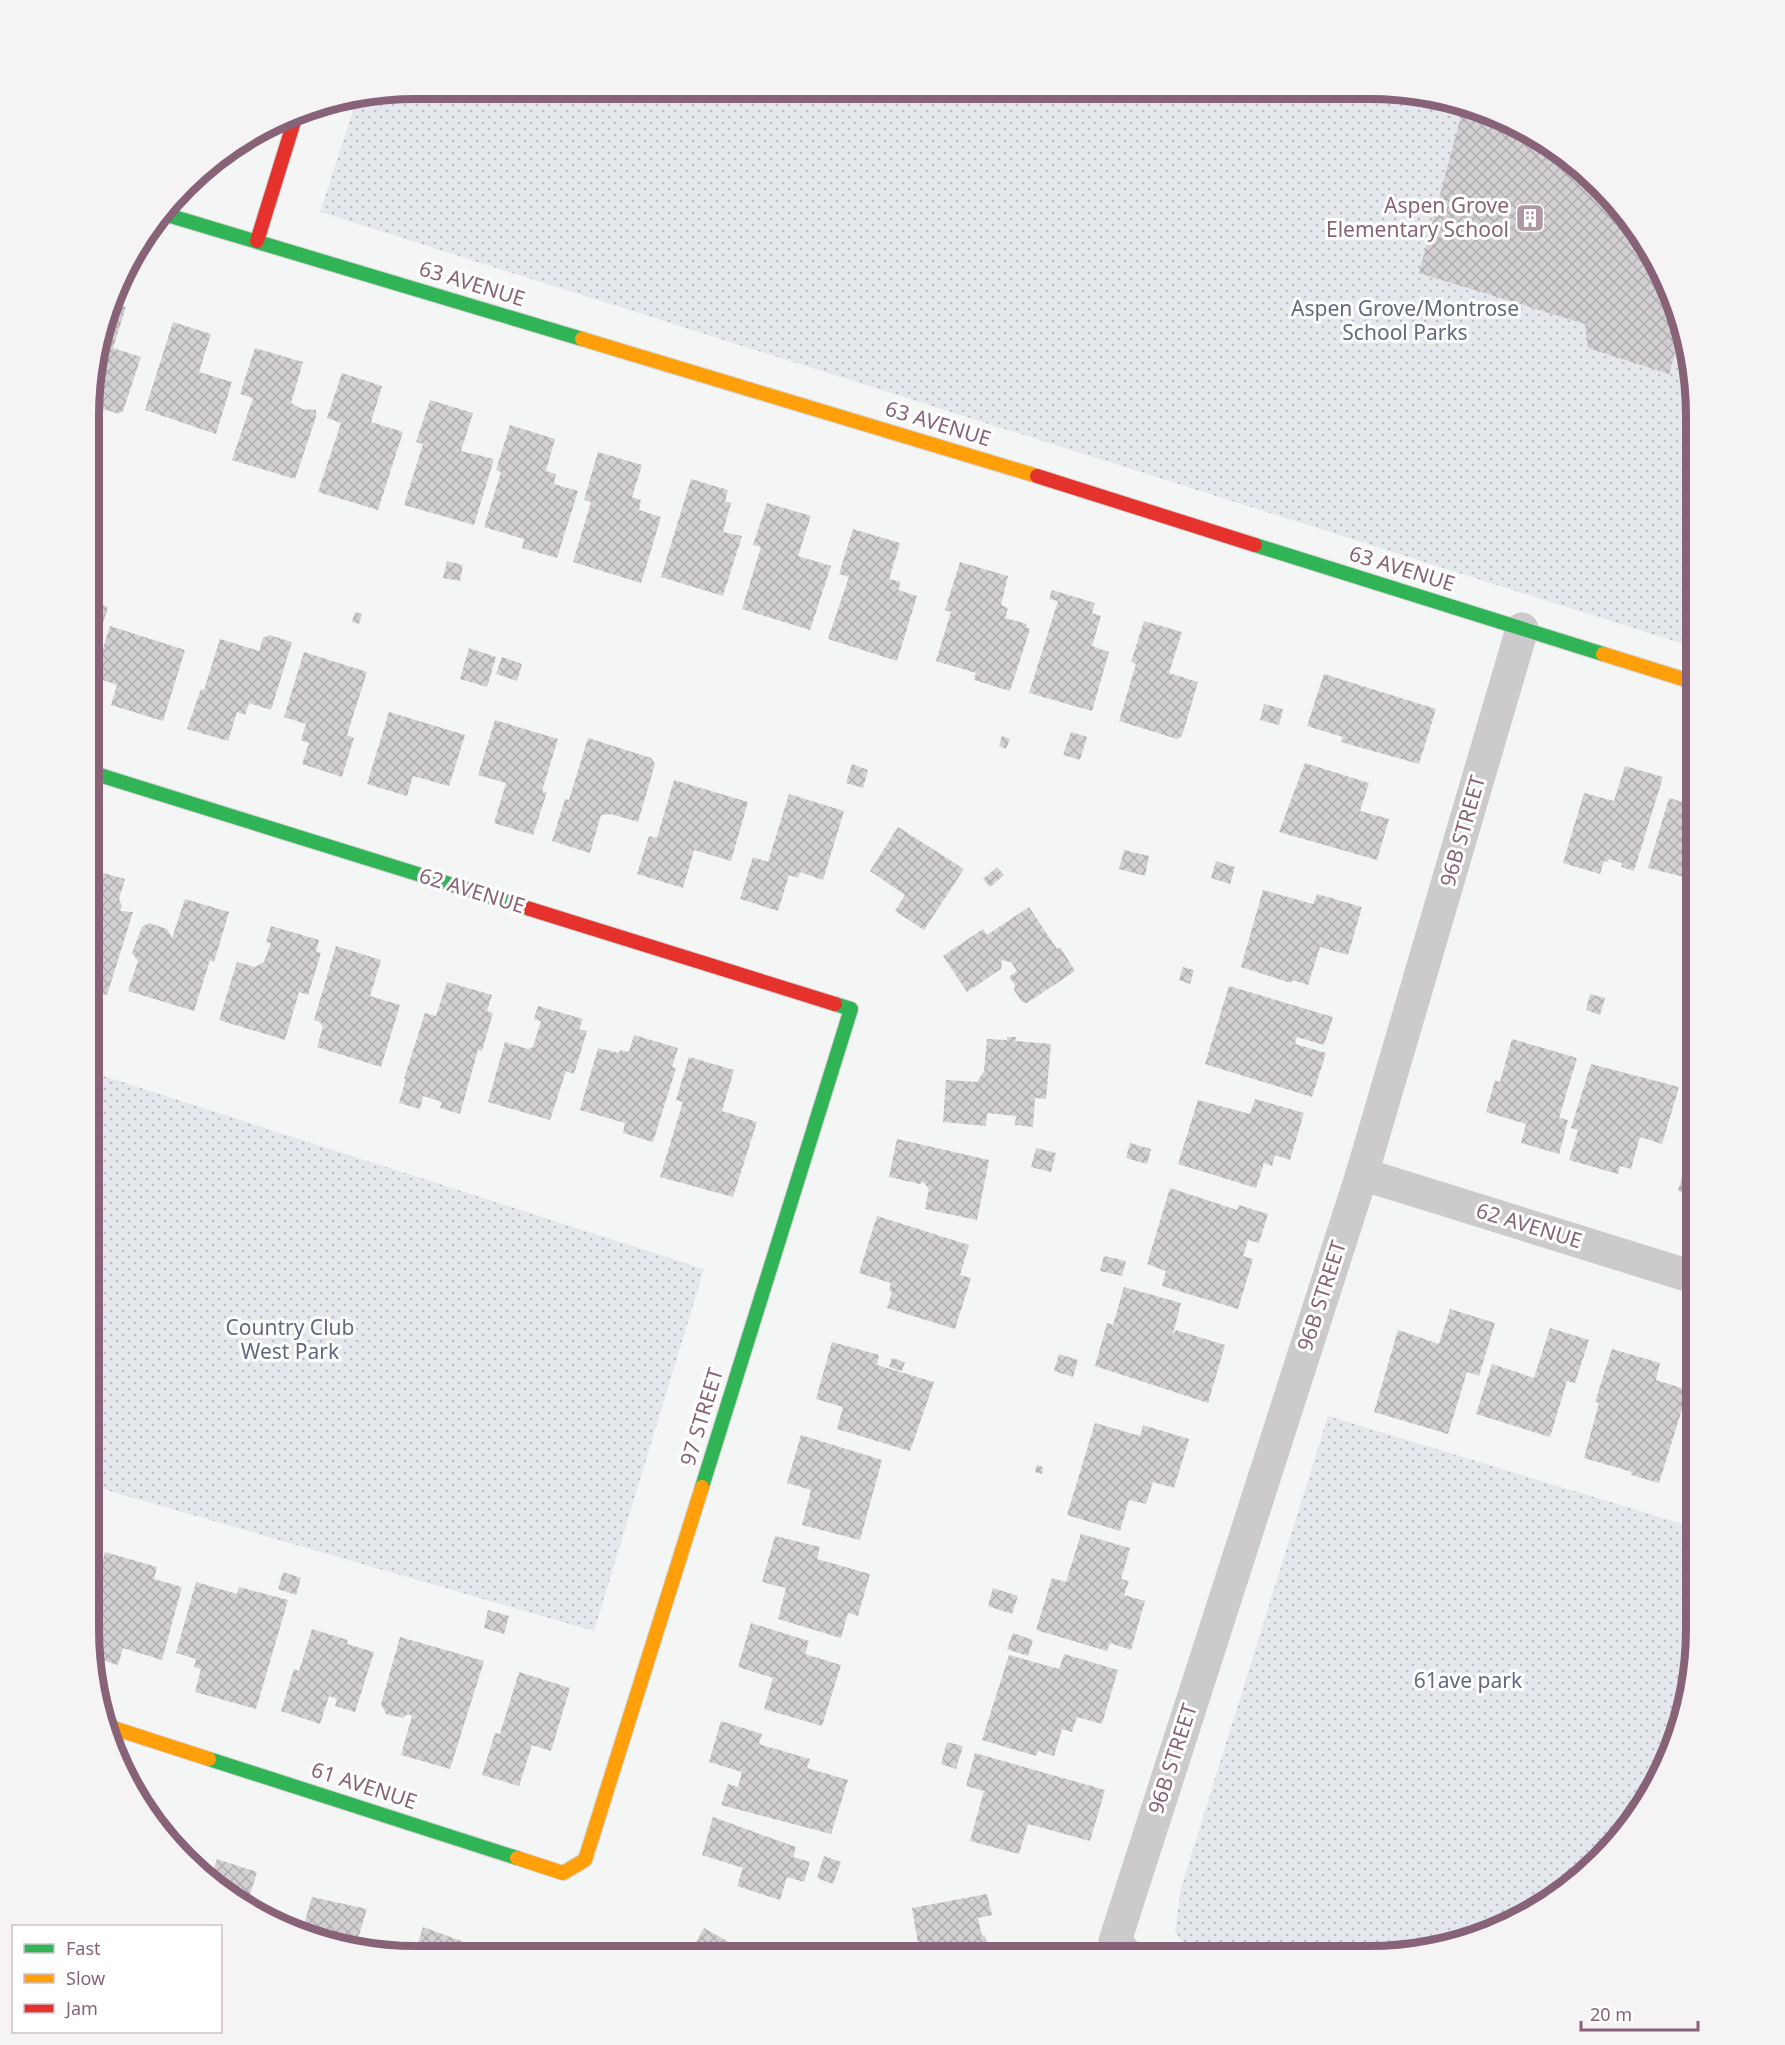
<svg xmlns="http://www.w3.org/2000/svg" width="1785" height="2045" font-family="'Noto Sans',sans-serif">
	<defs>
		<pattern id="green-dots" width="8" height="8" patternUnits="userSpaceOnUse" patternTransform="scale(1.5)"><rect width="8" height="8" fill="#e4e7eb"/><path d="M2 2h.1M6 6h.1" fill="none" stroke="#bfbfc3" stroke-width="1.8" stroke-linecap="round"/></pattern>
		<pattern id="building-cross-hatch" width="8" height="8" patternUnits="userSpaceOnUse" patternTransform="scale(1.5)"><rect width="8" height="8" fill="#d2d0d2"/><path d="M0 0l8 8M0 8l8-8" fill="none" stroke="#b0acaf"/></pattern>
	</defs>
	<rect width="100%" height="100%" fill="#f4f6f6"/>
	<!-- green -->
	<g fill="url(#green-dots)">
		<polygon points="416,89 1412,91 1494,113 1551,144 1601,185 1652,252 1685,331 1696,416 1696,648 320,212 357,98"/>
		<polygon points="91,1072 704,1269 594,1631 89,1485"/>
		<polygon points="1328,1416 1696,1528 1696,1650 1679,1734 1641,1810 1600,1861 1533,1912 1474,1939 1390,1956 1192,1956 1175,1932 1181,1888"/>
	</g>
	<!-- building -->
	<g fill="url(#building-cross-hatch)">
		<polygon points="1464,105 1494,113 1551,144 1601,185 1652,252 1683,325 1669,374 1588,348 1585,324 1419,273"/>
		<polygon points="113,304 126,307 113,348 141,357 123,411 119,414 94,406 95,353"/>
		<polygon points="173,322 211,334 199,372 232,382 216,434 145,410"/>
		<polygon points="255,348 303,362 291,403 302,409 316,410 316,417 295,479 232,460 253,398 240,394"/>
		<polygon points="342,373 382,386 371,422 403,432 378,510 318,492 341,423 327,418"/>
		<polygon points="430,400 473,413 461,451 494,459 474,525 404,505 423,444 416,442"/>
		<polygon points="510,425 555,439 546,471 556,474 554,484 578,491 557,558 522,548 524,539 484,527 501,472 496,470"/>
		<polygon points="598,452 642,465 632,497 641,500 639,510 661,517 641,583 573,562 591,502 584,500"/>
		<polygon points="691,479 728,490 725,501 731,503 723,532 742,536 723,596 661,577"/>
		<polygon points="767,503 811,516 798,556 831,566 810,630 742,609 761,547 753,545"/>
		<polygon points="853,529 900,543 889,579 901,582 898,590 917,596 897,661 828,639 849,577 839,574"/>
		<polygon points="447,561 463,565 460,581 443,578"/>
		<polygon points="960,562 1008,576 1001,605 1008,608 1005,618 1027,624 1026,627 1030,629 1010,691 974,680 976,673 936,661 951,612 945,610"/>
		<polygon points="1052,590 1095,603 1092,613 1101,616 1092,646 1109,652 1092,711 1029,693 1058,601 1049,599"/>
		<polygon points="94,602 108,607 94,653 93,653"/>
		<polygon points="355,612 362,614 359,624 352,622"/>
		<polygon points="1144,621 1182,632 1169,673 1198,682 1182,736 1177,739 1119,721 1136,664 1131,662"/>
		<polygon points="110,626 185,650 163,721 111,705 117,685 94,677"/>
		<polygon points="269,635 292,642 271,710 249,703 245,715 237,712 228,741 187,729 201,689 204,690 220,639 259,651 263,638"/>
		<polygon points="469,648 496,657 487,687 460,679"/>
		<polygon points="304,652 367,672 347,735 354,738 342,777 302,764 309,743 301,740 306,724 284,717"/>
		<polygon points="502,657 522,664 517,681 496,674"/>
		<polygon points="1324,674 1436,709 1419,764 1341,742 1343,737 1307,726"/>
		<polygon points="1264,704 1283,709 1279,725 1260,720"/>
		<polygon points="389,712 465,735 449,786 413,776 407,796 367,784"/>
		<polygon points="495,720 558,739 542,791 547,792 533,835 494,823 506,783 478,775"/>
		<polygon points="1071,732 1087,737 1080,760 1063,755"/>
		<polygon points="1002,736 1010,739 1006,749 999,746"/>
		<polygon points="588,738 651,758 655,764 638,822 611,814 601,815 590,853 552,841 565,799 569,800"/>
		<polygon points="1305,763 1369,783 1360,811 1389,819 1377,860 1279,832"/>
		<polygon points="852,764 868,770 863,788 846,783"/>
		<polygon points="1625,766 1663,777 1634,871 1621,867 1622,863 1609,859 1608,862 1604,861 1600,874 1563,863 1584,793 1614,801"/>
		<polygon points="674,780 748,802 731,861 694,850 683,888 637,874 649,836 657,838"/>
		<polygon points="789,794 844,811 823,880 800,872 798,878 789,875 778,911 740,899 753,857 768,862"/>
		<polygon points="1669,798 1696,806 1696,880 1648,868"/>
		<polygon points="898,827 964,869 924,930 895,911 905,895 870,871"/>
		<polygon points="1124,850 1149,856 1145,876 1119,869"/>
		<polygon points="1216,861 1235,867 1230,884 1211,878"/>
		<polygon points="997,867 1004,875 990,887 983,879"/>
		<polygon points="92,870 125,879 119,899 122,906 120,911 133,912 107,995 92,991"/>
		<polygon points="1263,890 1313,904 1317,894 1362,907 1348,955 1320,947 1308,985 1293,980 1291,983 1241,967"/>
		<polygon points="185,899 229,912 214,962 210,960 194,1011 128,991 138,961 132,953 142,927 149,923 167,929 172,938"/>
		<polygon points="1029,907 1057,949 1060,947 1075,971 1027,1003 1022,1002 1014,990 1015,985 1009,977 1017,971 1011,962 1002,960 1001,969 967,992 943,956 983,929 987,935"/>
		<polygon points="271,926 319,940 316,952 321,953 308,995 299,992 285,1040 219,1020 237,962 255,967 264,962 271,943 266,942"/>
		<polygon points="1691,942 1696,944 1696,958 1687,955"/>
		<polygon points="336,946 381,960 370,996 400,1005 381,1067 317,1047 323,1027 320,1022 314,1020"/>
		<polygon points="1183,967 1194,970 1190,984 1179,980"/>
		<polygon points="447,982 492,995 487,1011 493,1013 482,1051 478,1050 460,1114 440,1108 442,1102 423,1096 420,1109 399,1103 406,1079 404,1079 425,1013 436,1016"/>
		<polygon points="1229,986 1333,1017 1324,1045 1297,1037 1295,1044 1326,1053 1312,1097 1205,1064"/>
		<polygon points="1590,994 1605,998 1600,1015 1586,1010"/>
		<polygon points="538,1006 583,1019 579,1029 587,1031 574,1074 566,1071 550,1120 488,1102 505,1042 528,1049 533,1047 541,1021 534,1019"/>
		<polygon points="634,1035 678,1048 672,1067 676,1068 653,1142 623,1133 625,1123 580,1110 598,1048 619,1053 620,1050 629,1052"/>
		<polygon points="1007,1037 1016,1037 1015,1041 1051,1044 1046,1099 1035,1098 1033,1127 1015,1125 1016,1116 987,1113 986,1126 943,1122 946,1080 977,1082 984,1071 987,1039 1007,1040"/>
		<polygon points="1512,1039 1577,1058 1559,1118 1568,1120 1559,1154 1521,1143 1526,1124 1486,1112 1495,1080 1500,1082"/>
		<polygon points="689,1057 734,1070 722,1111 757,1122 733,1197 660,1177 683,1102 676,1100"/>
		<polygon points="1591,1064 1679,1087 1662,1144 1640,1137 1631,1169 1620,1166 1618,1174 1569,1160 1578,1130 1571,1128"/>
		<polygon points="1255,1099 1304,1113 1290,1160 1275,1155 1272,1166 1264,1163 1256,1188 1178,1164 1198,1100 1250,1114"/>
		<polygon points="1695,1128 1696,1128 1696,1196 1678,1191"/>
		<polygon points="897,1139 989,1160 977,1220 925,1209 929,1189 923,1182 920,1184 889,1177"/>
		<polygon points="1130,1143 1151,1149 1147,1164 1126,1158"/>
		<polygon points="1036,1148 1056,1153 1051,1172 1031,1167"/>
		<polygon points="1170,1188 1237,1210 1239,1205 1268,1214 1259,1243 1248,1240 1243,1256 1253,1259 1238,1309 1162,1286 1166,1271 1147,1264"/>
		<polygon points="877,1216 969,1245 960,1275 971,1278 955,1329 887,1308 892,1292 889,1290 891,1283 859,1273"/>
		<polygon points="1104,1256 1126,1261 1122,1276 1100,1271"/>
		<polygon points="1124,1287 1181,1303 1172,1338 1176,1330 1225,1345 1208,1403 1095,1366 1107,1323 1113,1325"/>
		<polygon points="1450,1309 1495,1323 1479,1376 1467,1372 1448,1434 1374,1412 1398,1330 1439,1344"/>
		<polygon points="1550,1328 1589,1340 1575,1383 1567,1381 1550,1437 1476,1414 1492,1364 1534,1378"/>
		<polygon points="832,1342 879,1355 877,1365 934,1382 910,1451 837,1429 843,1407 816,1399"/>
		<polygon points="1612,1349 1660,1363 1656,1380 1688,1390 1659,1483 1631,1475 1632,1472 1584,1458 1599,1403 1595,1402"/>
		<polygon points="1059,1354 1078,1360 1073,1377 1054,1371"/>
		<polygon points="892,1358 905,1362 902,1371 889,1367"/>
		<polygon points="1095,1423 1140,1436 1143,1425 1189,1439 1174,1488 1153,1482 1146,1504 1129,1500 1120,1531 1067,1515"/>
		<polygon points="1695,1427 1696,1427 1696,1474 1682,1470"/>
		<polygon points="801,1435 882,1460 860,1540 802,1525 811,1490 787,1483"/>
		<polygon points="1037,1465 1043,1467 1042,1474 1035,1472"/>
		<polygon points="1081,1534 1130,1548 1121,1579 1129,1581 1124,1595 1145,1601 1131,1650 1110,1643 1107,1651 1036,1630 1052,1578 1066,1582"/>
		<polygon points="775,1536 820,1547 817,1559 870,1574 858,1616 848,1613 841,1638 778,1619 786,1588 762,1582"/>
		<polygon points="105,1552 157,1567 154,1579 182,1587 162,1660 123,1648 118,1665 92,1657 89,1596 92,1597"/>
		<polygon points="283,1572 301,1578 296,1595 278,1589"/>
		<polygon points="196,1582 237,1594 239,1587 288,1600 256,1709 195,1692 201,1669 194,1667 196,1659 176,1653"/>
		<polygon points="993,1588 1018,1596 1012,1614 988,1606"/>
		<polygon points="488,1610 509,1616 504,1634 484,1628"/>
		<polygon points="751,1623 809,1641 805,1654 841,1665 822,1726 764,1709 773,1678 738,1667"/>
		<polygon points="312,1629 348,1640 347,1644 374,1652 355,1712 335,1706 337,1699 329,1696 320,1724 281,1711 294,1669 299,1671"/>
		<polygon points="1013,1633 1033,1640 1028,1656 1007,1649"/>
		<polygon points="400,1637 484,1661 450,1769 401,1755 412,1716 408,1714 403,1718 386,1714 381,1704"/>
		<polygon points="1064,1654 1118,1670 1102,1724 1077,1717 1072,1732 1062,1729 1054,1756 1038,1751 1036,1756 982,1740 1009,1655 1059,1669"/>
		<polygon points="519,1672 570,1688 551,1751 532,1745 519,1786 482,1775 495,1733 500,1734"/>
		<polygon points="721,1721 762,1734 759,1744 810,1759 807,1768 848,1780 831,1834 721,1805 728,1784 738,1787 742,1772 709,1762"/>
		<polygon points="947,1742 963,1746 956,1769 941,1764"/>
		<polygon points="975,1753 1105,1790 1090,1841 1028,1824 1019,1854 970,1841 984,1791 966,1786"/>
		<polygon points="713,1817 796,1847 793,1857 810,1862 804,1882 787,1877 780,1900 737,1886 743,1868 702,1855"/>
		<polygon points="824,1856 841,1862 833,1884 817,1878"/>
		<polygon points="217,1859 257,1872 246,1908 210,1880"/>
		<polygon points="987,1894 992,1915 978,1918 982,1936 985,1935 989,1951 1013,1946 1014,1956 920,1956 912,1908"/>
		<polygon points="312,1897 367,1909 355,1948 311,1939 301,1934"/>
		<polygon points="423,1927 467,1943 463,1956 414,1956"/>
		<polygon points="704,1928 741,1949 738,1954 742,1956 688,1956"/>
		<polygon points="380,1944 394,1948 396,1956 375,1952 376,1946"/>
	</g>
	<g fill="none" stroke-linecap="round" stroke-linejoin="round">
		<!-- fast casing -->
		<g stroke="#d5d3d4" stroke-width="16">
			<g id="fast">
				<polyline points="164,214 582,339"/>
				<polyline points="1255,545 1603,654"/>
				<polyline points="93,773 530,909"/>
				<polyline points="702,1487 851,1009 835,1004"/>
				<polyline points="209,1759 517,1858"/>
			</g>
		</g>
		<!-- slow casing -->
		<g stroke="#d5d3d4" stroke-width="16">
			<g id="slow">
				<polyline points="582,339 1037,476"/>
				<polyline points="1603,654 1696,683"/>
				<polyline points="104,1725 209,1759"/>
				<polyline points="517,1858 563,1873 585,1860 702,1487"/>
			</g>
		</g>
		<!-- jam casing -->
		<g stroke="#d5d3d4" stroke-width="16">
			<g id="jam">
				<polyline points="257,241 296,115"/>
				<polyline points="1037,476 1255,545"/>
				<polyline points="530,909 835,1004"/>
			</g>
		</g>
		<!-- street -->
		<g stroke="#cccacc" stroke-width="33">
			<polyline points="1362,1174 1696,1278"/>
			<polyline points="1128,1956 1115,1941 1362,1174 1522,629"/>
		</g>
		<!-- fast -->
		<use href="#fast" stroke="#30b455" stroke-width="14"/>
		<!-- slow -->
		<use href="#slow" stroke="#ff9f0a" stroke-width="14"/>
		<!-- jam -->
		<use href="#jam" stroke="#e5322d" stroke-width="14"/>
	</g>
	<!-- icons -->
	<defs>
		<g id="building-square" transform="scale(1.5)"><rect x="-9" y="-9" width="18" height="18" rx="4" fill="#ae96a4" stroke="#fff"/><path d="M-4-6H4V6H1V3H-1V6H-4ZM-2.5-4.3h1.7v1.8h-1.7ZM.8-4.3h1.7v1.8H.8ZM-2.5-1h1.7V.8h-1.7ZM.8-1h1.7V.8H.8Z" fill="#fff"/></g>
	</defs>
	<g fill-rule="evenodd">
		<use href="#building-square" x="1530" y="218"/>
	</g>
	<g text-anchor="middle" stroke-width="6" stroke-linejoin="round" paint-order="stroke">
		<!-- poi labels -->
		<g font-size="21" fill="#886378" stroke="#fff" text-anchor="end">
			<text x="1509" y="213">Aspen Grove<tspan x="1509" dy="24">Elementary School</tspan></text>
		</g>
		<!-- street labels -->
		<g font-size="21" fill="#886378" stroke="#fff">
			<text transform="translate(472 284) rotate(17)" y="7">63 AVENUE</text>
			<text transform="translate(938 424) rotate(17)" y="7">63 AVENUE</text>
			<text transform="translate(1402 569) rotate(17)" y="7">63 AVENUE</text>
			<text transform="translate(1463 831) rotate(-74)" y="7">96B STREET</text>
			<text transform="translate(472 891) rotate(17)" y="7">62 AVENUE</text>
			<text transform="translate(1529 1226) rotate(17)" y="7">62 AVENUE</text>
			<text transform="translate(1322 1296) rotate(-72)" y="7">96B STREET</text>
			<text transform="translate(702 1417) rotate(-73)" y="7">97 STREET</text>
			<text transform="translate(1173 1759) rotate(-72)" y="7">96B STREET</text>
			<text transform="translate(364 1786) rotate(18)" y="7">61 AVENUE</text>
		</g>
		<!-- park labels -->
		<g font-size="21" fill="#62687e" stroke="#fff">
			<text x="1405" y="316">Aspen Grove/Montrose<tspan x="1405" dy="24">School Parks</tspan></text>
			<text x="290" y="1335">Country Club<tspan x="290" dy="24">West Park</tspan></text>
			<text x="1468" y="1688">61ave park</text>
		</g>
	</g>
	<!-- crop -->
	<path d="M0 0H1785V2045H0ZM416 99H1369A317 317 0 0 1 1686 416V1629A317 317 0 0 1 1369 1946H416A317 317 0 0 1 99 1629V416A317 317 0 0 1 416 99Z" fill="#f5f3f4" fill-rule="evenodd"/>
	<path fill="none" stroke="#886378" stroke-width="8" d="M416 99H1369A317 317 0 0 1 1686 416V1629A317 317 0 0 1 1369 1946H416A317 317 0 0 1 99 1629V416A317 317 0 0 1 416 99Z"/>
	<!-- legend -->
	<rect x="12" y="1925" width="210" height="108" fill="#ffffff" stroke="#cfc1c9" stroke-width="1.5"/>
	<rect x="24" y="1944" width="30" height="9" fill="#30b455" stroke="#cfc1c9" stroke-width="1.5"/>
	<text x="66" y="1955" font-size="18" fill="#886378">Fast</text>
	<rect x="24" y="1974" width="30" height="9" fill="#ff9f0a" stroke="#cfc1c9" stroke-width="1.5"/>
	<text x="66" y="1985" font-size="18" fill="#886378">Slow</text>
	<rect x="24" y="2004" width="30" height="9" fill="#e5322d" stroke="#cfc1c9" stroke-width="1.5"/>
	<text x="66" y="2015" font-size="18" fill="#886378">Jam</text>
	<!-- scale -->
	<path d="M1581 2021v9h117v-9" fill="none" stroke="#886378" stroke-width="3"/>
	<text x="1590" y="2021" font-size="18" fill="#886378" stroke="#ffffff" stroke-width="4.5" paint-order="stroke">20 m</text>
</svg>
